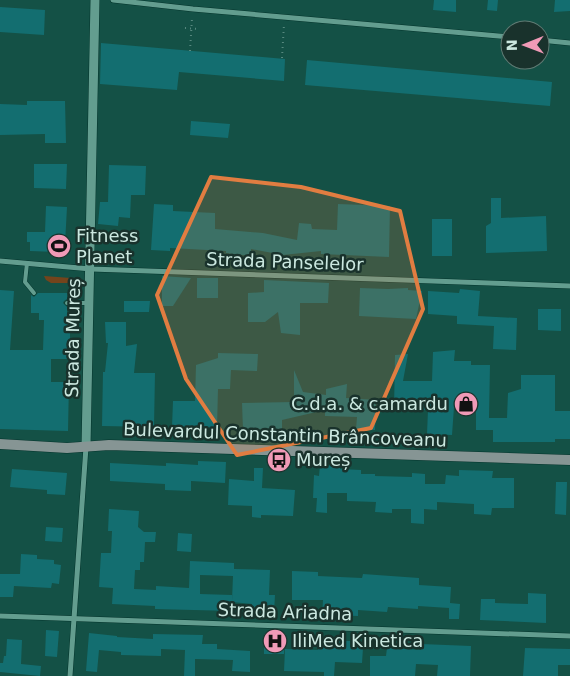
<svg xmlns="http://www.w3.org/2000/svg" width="570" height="676" font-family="'DejaVu Sans',sans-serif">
	<rect width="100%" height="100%" fill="#145146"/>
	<!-- green -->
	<polygon fill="#74441c" points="44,276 71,278 70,283 51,283 46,280"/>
	<!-- building -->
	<g fill="#136e70" fill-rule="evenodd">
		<polygon points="434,0 456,0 456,12 433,10"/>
		<polygon points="488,0 498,0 497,11 487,10"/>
		<polygon points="555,0 570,0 570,11 554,12"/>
		<polygon points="0,7 45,10 44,35 0,32"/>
		<polygon points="101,43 285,59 284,81 179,72 177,90 100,84"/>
		<polygon points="307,60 552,82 550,106 305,85"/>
		<polygon points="27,101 65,101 66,143 45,143 45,134 0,135 0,104 27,105"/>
		<polygon points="191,121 230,124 228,138 190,135"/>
		<polygon points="34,164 67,164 66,189 34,188"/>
		<polygon points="109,165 146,166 145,195 131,195 130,218 119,217 118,226 98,224 100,202 108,202"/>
		<polygon points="491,198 501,198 501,218 546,216 547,251 486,253 486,226 491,223"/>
		<polygon points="154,204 173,205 173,211 215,213 215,229 263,233 297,240 299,223 311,224 312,229 337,230 338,204 390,206 389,257 321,254 321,251 283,255 251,249 251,256 226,253 226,251 170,248 170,251 151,250"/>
		<polygon points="46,206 67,207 65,244 57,252 30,251 30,242 27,242 27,232 45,232"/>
		<rect x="432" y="219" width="20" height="37"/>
		<polygon points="162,276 191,278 173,306 162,306"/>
		<rect x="197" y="278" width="21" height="20"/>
		<polygon points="264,280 329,283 328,303 300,303 300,335 281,333 278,312 265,322 248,322 248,293 264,292"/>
		<polygon points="360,288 388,289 408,288 408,290 422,291 416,319 359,316"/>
		<polygon points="460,289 480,291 478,316 517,318 516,350 493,349 494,326 457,324 457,316 428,314 428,291 459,293"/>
		<polygon points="0,290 14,291 10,350 43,350 44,320 39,320 39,313 31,313 31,295 34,297 38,293 67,293 67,299 64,301 63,303 67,307 67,321 70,321 70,359 51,359 51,382 69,382 68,431 0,429"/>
		<polygon points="124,301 150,301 149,312 124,312"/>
		<polygon points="538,309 561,309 561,331 538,330"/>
		<polygon points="105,322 126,322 126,346 137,344 134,373 155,373 154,427 102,426 103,372 105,372 108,343 106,343"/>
		<polygon points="455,350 454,361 471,361 471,365 490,365 489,418 507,418 508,393 521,389 521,375 555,375 555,411 570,411 570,439 555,439 555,442 493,442 493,430 476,430 476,408 454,407 452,435 427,434 428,410 394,409 395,355 408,354 403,381 432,381 433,352"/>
		<polygon points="218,353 258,354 257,371 231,370 230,389 218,389 217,428 172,427 173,401 195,401 196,365 218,358"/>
		<polygon points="294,370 303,392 326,395 326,389 347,384 346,398 376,400 375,430 356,429 357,417 325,416 325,410 282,420 282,429 243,430 242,403 294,402"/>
		<polygon points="198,461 226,462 225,483 191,481 191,491 165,490 165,484 110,481 110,463 166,466 166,463 198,465"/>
		<polygon points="320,465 340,466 340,469 361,470 361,474 375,474 375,476 412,477 412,473 425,474 425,484 445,484 446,475 459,476 459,470 493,471 492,478 514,478 514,508 492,508 491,515 474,514 474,504 437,502 437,510 424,509 424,524 411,523 411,509 392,509 392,513 375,512 376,502 347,501 347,493 327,493 327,513 316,512 317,498 313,498 314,475 319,476"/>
		<polygon points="254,468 263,468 262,488 295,490 293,516 261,515 261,518 252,517 252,506 228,505 229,479 254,481"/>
		<polygon points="12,469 67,473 65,495 47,494 47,490 10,487"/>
		<polygon points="556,482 567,482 566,515 555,514"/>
		<path d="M109 509 139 511 138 527 144 532H156L155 542H145L144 562H140V570H135L134 589 156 590V586L189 588 190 561 234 563V569L270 570 269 595H275L274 613 252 612V604L232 602V611L155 609V606L112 604 113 588 99 587 101 553H111L112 531H108ZM200 575 233 576 232 600V595L200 594Z"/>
		<polygon points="46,527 63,528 62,542 45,541"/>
		<polygon points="178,533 192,534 191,552 177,551"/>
		<polygon points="21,554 37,555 37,559 54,560 54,564 61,565 59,584 52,583 51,588 14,586 13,597 0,597 0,574 20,574"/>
		<polygon points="292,571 318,572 318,576 362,578 363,574 419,578 419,585 451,587 450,603 460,604 459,619 449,619 449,608 418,606 418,609 388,607 387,612 358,610 358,616 322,615 323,600 292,600"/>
		<polygon points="528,593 546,594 546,623 480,620 481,599 495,599 495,603 528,604"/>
		<polygon points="46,630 59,631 57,657 45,656"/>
		<polygon points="89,633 117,636 117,637 153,639 153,634 203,635 202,644 217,644 217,649 250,651 250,672 232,671 233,660 195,659 195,676 184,676 185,650 161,649 161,656 121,655 121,652 99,650 97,672 86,671"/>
		<polygon points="264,638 285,639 284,654 264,654"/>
		<polygon points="7,639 22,640 21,664 41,666 40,676 0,672 0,663 3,663 4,656 6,656"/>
		<polygon points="318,640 350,641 350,647 363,648 362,663 335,662 334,676 324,676 324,672 284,671 285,649 318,650"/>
		<polygon points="421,644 471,646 470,676 437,676 438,665 416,664 415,676 370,676 370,656 386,656 387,648 421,650"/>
		<polygon points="525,648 570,649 570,665 558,665 558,676 523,676"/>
	</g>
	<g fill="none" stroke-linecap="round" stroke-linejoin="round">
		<!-- service casing -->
		<g stroke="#04342c" stroke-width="5">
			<g id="service">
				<polyline points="27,263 25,282 34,293"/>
				<polyline points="67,303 87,303"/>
			</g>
		</g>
		<!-- minor casing -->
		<g stroke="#04342c" stroke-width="6">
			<g id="minor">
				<polyline points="113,0 193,9 510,37"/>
				<polyline points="540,40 570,43"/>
				<polyline points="0,261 91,269 570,286"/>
				<polyline points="0,616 570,636"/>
				<polyline points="70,676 86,447"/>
			</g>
		</g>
		<!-- tertiary casing -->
		<g stroke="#04342c" stroke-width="10">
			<polyline id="tertiary" points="86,447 95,0"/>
		</g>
		<!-- secondary casing -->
		<g stroke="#04342c" stroke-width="11">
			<polyline id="secondary" points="0,444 67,448 109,445 570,460"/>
		</g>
		<!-- path -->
		<g stroke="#57897f" stroke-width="2" stroke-dasharray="1 4" stroke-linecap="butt">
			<polyline points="185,28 198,29"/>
			<polyline points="190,51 192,18"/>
			<polyline points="282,58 284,24"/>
		</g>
		<!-- service -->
		<use href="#service" stroke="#639d8f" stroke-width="4"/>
		<!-- minor -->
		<use href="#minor" stroke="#639d8f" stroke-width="5"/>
		<!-- tertiary -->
		<use href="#tertiary" stroke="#639d8f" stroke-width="9"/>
		<!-- secondary -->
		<use href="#secondary" stroke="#869594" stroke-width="10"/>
	</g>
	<!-- marked area -->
	<path fill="#e17d41" fill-opacity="0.2" stroke="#e17d41" stroke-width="4" stroke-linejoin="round" d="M211 177 301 187 400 211 423 309 371 428 237 455 186 379 157 295Z"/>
	<!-- icons -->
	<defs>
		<g id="stadium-disc" transform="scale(1.25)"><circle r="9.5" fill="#f09ab7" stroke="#19322c"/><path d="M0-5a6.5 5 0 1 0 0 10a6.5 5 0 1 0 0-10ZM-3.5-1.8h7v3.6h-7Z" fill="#111"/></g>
		<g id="shop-disc" transform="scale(1.25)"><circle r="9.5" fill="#f09ab7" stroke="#19322c"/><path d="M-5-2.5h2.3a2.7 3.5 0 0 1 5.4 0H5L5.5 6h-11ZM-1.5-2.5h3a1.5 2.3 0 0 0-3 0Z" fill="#111"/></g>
		<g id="bus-disc" transform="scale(1.25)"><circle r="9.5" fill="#f09ab7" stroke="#19322c"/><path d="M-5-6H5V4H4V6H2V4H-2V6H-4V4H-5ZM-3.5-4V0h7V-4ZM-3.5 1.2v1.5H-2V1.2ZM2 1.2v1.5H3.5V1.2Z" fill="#111"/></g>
		<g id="hospital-disc" transform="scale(1.25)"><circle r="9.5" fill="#f09ab7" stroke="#19322c"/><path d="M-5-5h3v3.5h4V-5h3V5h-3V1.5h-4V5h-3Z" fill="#111"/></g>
	</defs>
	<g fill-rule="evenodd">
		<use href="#stadium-disc" x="59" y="246"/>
		<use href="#shop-disc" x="466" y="404"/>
		<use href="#bus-disc" x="279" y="460"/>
		<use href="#hospital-disc" x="275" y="641"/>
	</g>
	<g text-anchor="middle" stroke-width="5" stroke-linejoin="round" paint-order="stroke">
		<!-- poi labels -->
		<g font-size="18" fill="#cbe8e0" stroke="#19322c" text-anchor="start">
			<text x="76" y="242">Fitness<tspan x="76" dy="21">Planet</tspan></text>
			<text x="448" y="410" text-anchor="end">C.d.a. &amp; camardu</text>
			<text x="296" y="466">Mureș</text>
			<text x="292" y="647">IliMed Kinetica</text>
		</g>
		<!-- street labels -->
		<g font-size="18" fill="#cbe8e0" stroke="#19322c">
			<text transform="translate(285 262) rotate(2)" y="6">Strada Panselelor</text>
			<text transform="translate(73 338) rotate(-89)" y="6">Strada Mureș</text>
			<text transform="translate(285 435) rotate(2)" y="6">Bulevardul Constantin Brâncoveanu</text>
			<text transform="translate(285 612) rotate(2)" y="6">Strada Ariadna</text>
		</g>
	</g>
	<!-- north arrow -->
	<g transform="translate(525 45) rotate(269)"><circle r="24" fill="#19322c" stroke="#607b74"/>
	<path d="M0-4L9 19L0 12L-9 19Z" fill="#f09ab7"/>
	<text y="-8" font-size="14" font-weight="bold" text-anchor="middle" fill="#cbe8e0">N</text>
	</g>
</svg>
